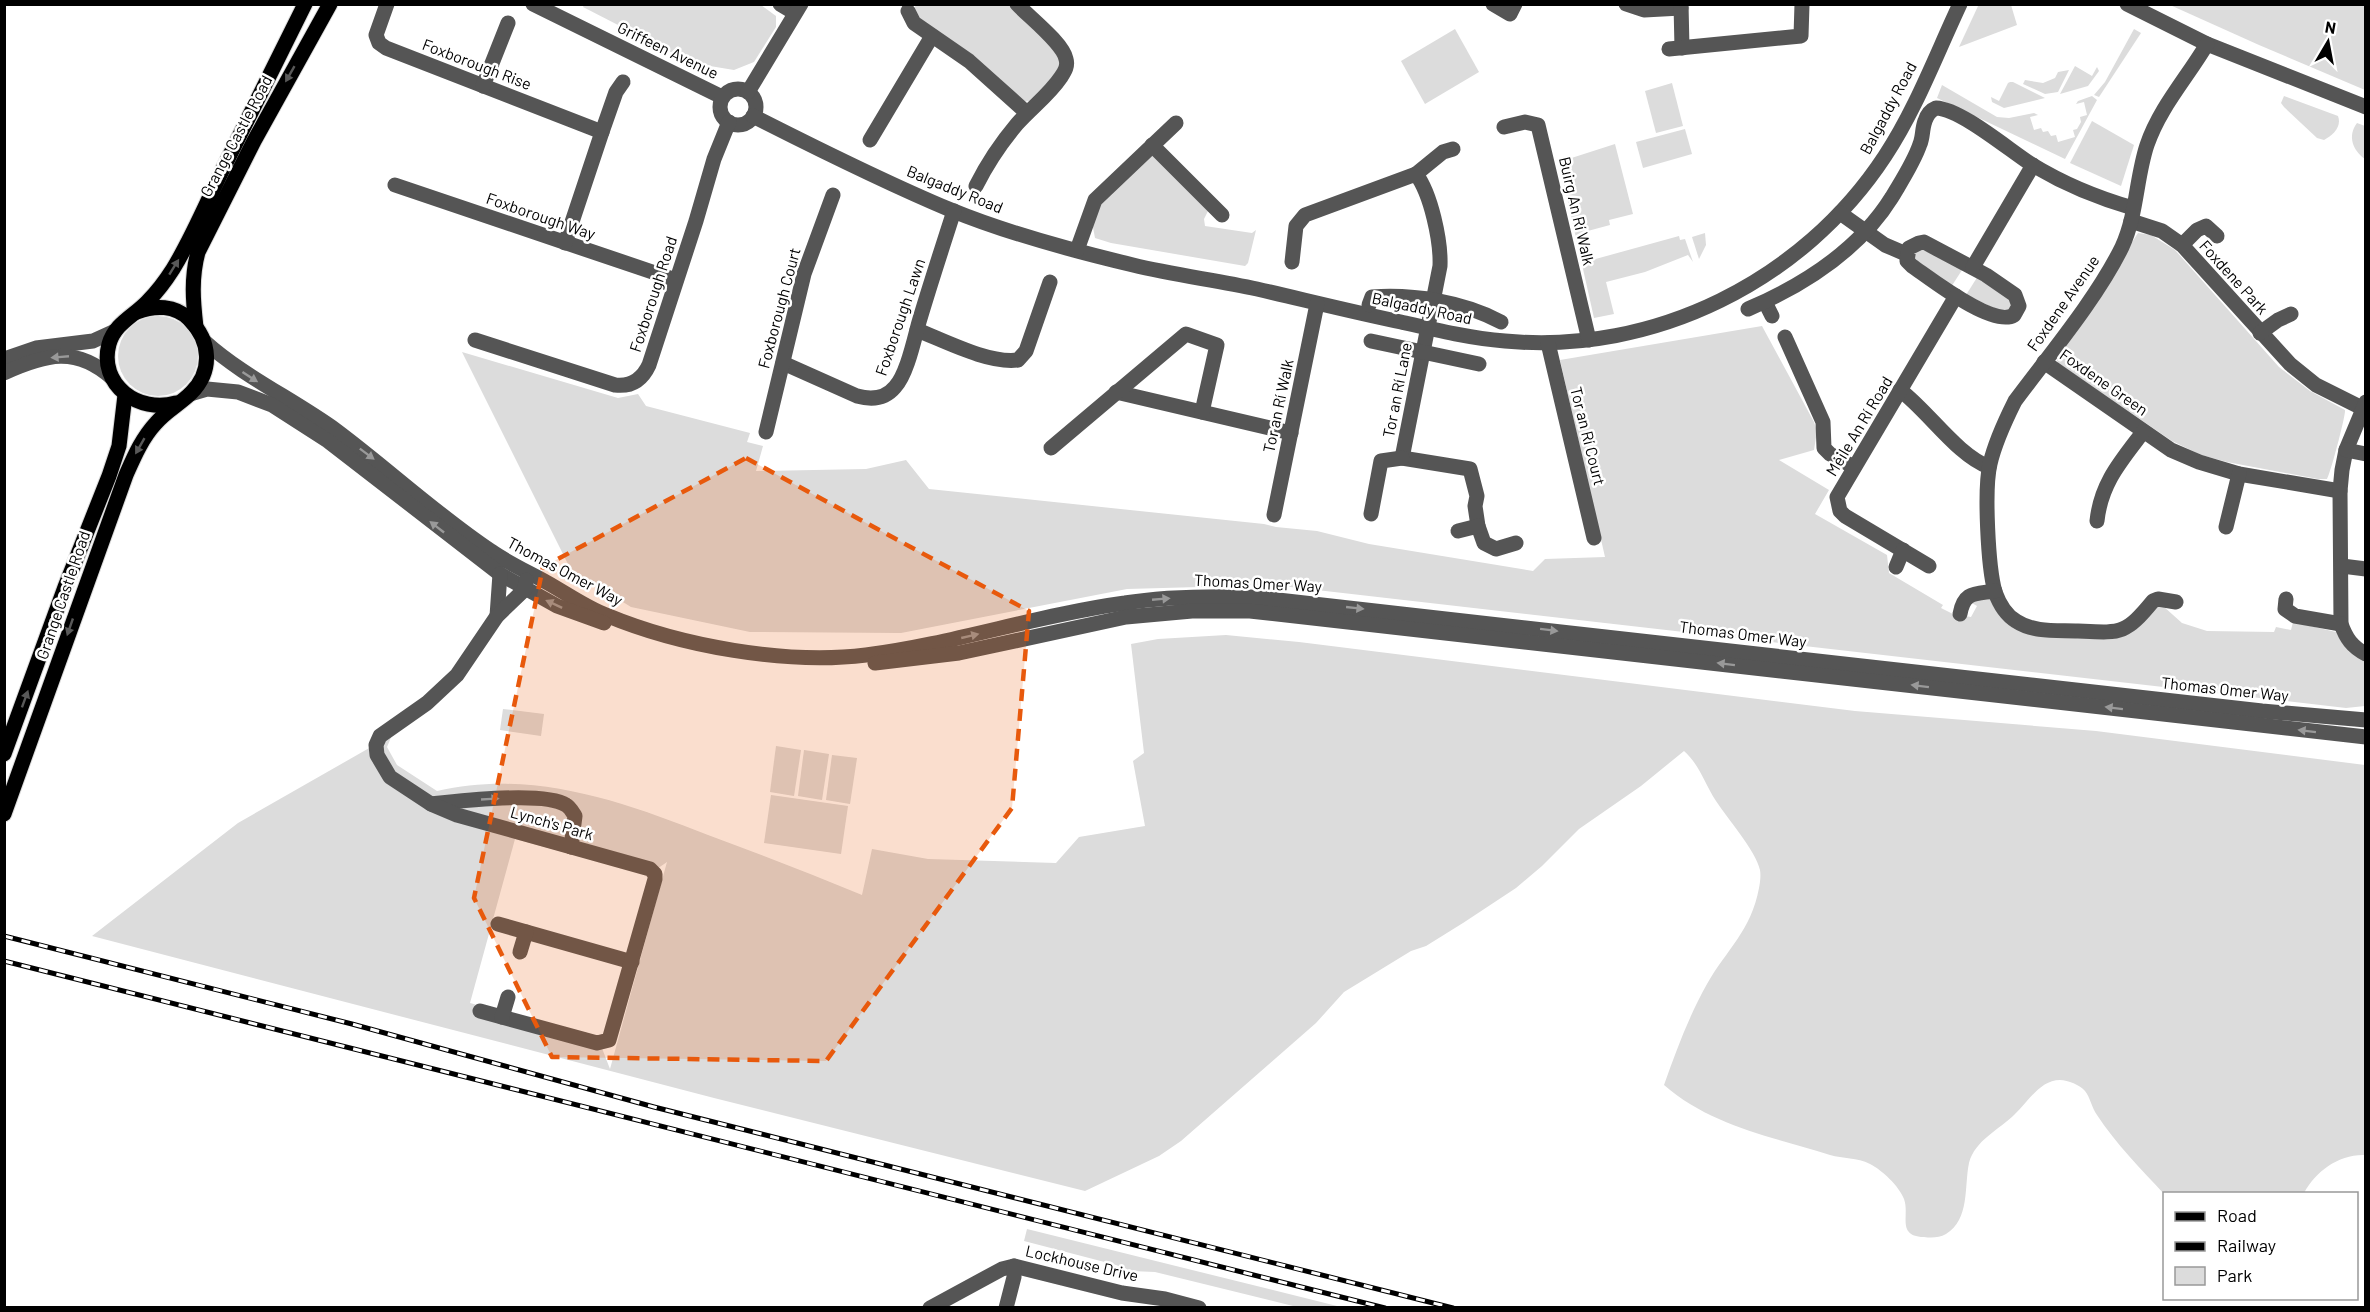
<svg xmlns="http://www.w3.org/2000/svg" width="2370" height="1312" font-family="Barlow,sans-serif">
	<rect width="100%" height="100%" fill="#fff"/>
	<!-- green -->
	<g fill="#dcdcdc" fill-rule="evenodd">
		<polygon points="1979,4 2011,5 2017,25 1959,47"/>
		<polygon points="584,5 761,5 776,16 776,27 754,62 734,70 692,63 583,7"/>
		<polygon points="916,5 1010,5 1058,53 1061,60 1057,74 1029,101 1023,102 912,12"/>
		<polygon points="2170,5 2365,5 2365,90 2259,45"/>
		<polygon points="1455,29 1479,72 1425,104 1401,61"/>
		<polygon points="2134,29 2141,33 2099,97 2094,95 2105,82"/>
		<polygon points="2075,66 2092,76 2097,67 2099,71 2088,86 2060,94"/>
		<polygon points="2069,70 2058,92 2045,94 2023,84 2025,80 2043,83 2055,78 2058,72"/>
		<polygon points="2010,82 2013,82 2045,98 2004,108 1992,102 1991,97 1999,101 2008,83"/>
		<polygon points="1672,83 1683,126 1656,133 1645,91"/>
		<polygon points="1942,85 1997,117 2009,118 2034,113 2038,115 2030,117 2034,130 2041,128 2043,132 2048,131 2051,136 2056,135 2058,142 2075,137 2073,130 2077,129 2081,122 2080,117 2087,115 2084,102 2076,104 2078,101 2092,96 2097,100 2065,159 1937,98"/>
		<path d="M2284 96 2338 116C2342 127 2333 135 2324 140L2317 138 2284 107 2281 103Z"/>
		<polygon points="2092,121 2134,145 2121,186 2070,163"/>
		<path d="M2357 123 2365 126V159C2353 151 2347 136 2357 123Z"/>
		<polygon points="1685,129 1692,154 1643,168 1636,142"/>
		<polygon points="1615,144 1633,214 1609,220 1610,225 1584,232 1592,260 1679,236 1680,240 1685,239 1693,262 1688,255 1645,272 1606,282 1614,314 1594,318 1559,162"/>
		<polygon points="1153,155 1208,211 1204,219 1205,226 1252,233 1256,230 1248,263 1245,266 1111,243 1095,238 1092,222 1099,203"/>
		<polygon points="1705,233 1706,245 1699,259 1692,237"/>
		<path d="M2138 233 2151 235 2175 250 2279 367 2310 391 2345 410C2346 415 2330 475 2327 479H2318L2227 462 2201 455 2172 441 2058 363 2056 358Z"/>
		<polygon points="1918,248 1964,267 1951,287 1913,258"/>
		<polygon points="1978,276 2014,301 2007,314 1966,295"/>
		<circle cx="158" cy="356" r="40"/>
		<path d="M1762 326 1814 422 1817 431 1814 450 1779 460 1829 490 1815 514 1887 555 1889 573 1943 605 1941 608 1953 614 1971 617 1977 606 1970 602 1972 600 1990 599 2009 622 2117 637 2155 607 2163 606 2182 623 2207 631 2274 632 2276 627 2291 630 2293 622 2336 632C2343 646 2350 654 2365 660V706L2346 708 1273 585 1127 589 901 633 750 632 631 607 571 570 462 352 618 398 638 394 646 406 750 433 747 442 763 446 756 471 866 469 906 460 929 489 1264 524 1276 527 1317 531 1369 544 1533 571 1545 559 1605 557 1560 360Z"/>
		<path d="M1226 635 1299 642 1855 711 2096 731 2365 765V1155C2339 1154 2316 1171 2304 1193L2164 1194C2141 1169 2116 1144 2097 1115 2092 1108 2090 1097 2085 1091 2080 1085 2068 1080 2060 1080 2040 1080 2028 1102 2015 1114 1999 1130 1975 1140 1969 1163 1964 1187 1970 1219 1946 1234 1939 1238 1931 1238 1924 1237 1896 1236 1910 1215 1904 1199 1899 1186 1882 1170 1870 1164 1857 1157 1843 1159 1830 1155 1773 1137 1711 1126 1664 1085 1676 1051 1689 1016 1707 984 1727 949 1751 931 1759 888 1760 883 1761 876 1760 870 1756 851 1727 818 1716 801 1705 784 1699 764 1684 751L1641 786 1579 829 1542 866 1516 888 1463 923 1426 946 1411 951 1344 992 1316 1023 1181 1141 1159 1156 1085 1191 714 1098 92 936 238 823 392 735 387 747 397 765 437 791C532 769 621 801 708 835 760 854 811 874 862 895L872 849 928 859 1056 863 1079 837 1145 826 1133 761 1144 753 1131 644 1158 639ZM515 839 648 875 667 862 610 1069 598 1038 470 1003Z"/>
		<polygon points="503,709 544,714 541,736 500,730"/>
		<polygon points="776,746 801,750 794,796 770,792"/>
		<polygon points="804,750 829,754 822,800 798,796"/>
		<polygon points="832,755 857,758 850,804 826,800"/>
		<polygon points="771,795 848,806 841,854 764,843"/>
		<polygon points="1027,1229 1341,1307 1297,1307 1155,1272 1131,1271 1116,1265 1024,1241"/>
	</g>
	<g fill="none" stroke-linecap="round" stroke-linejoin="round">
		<!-- major casing -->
		<g stroke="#dbdbdb" stroke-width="17">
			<g id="major">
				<path d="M196 327C193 301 191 278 198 252L254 141 330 4"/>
				<path d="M176 403C139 414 98 385 109 344 115 323 134 316 148 301 157 292 166 280 173 269 192 238 206 204 222 171 249 116 277 60 305 4"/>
				<polyline points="4,754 65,587 109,476 119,446 125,395"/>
				<path d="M4 814 126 475C134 457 142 438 156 423 166 411 180 404 191 393 213 371 211 341 189 319 175 305 155 305 137 312"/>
			</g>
		</g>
		<!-- minor -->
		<g stroke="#555" stroke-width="15">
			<polyline points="387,4 376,35 379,43 386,48 602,132"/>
			<polyline points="533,4 722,97"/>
			<polyline points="780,4 795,13"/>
			<polyline points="1493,4 1510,14 1515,4"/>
			<polyline points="1626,4 1644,10 1681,8"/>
			<polyline points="1681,4 1682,48"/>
			<polyline points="2127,4 2207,44 2366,107"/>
			<polyline points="908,11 914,23 969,61 1027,113"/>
			<polyline points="1669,49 1801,36 1802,4"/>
			<polyline points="483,86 508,23"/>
			<circle cx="738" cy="107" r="18"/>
			<polyline points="748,92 801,4"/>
			<path d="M753 116C818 149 884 182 951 210 1007 233 1074 251 1133 265 1174 275 1216 280 1257 289 1305 300 1353 312 1401 322 1436 330 1470 338 1505 341 1654 355 1803 281 1885 156 1916 109 1936 55 1960 4"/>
			<polyline points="1504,127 1525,122 1538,125 1589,340"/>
			<polyline points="870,140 932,36"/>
			<polyline points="1152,145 1222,215"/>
			<polyline points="1416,174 1443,152 1453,149"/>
			<polyline points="395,185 676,280"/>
			<path d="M976 186C987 164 1001 143 1017 124 1031 108 1049 95 1061 77 1065 71 1068 66 1066 59 1063 43 1029 17 1017 4"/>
			<polyline points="1840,213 1885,245 1906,254"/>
			<polyline points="2131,221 2162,231 2182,245 2290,364 2316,385 2362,408"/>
			<path d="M1924 242 1986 275 2015 295 2019 306 2014 315C1993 328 1931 279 1912 266L1907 261 1909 248 1919 243Z"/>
			<polyline points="565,243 602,132 616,92 623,82"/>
			<polyline points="2182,245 2197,230 2206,226 2217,236"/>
			<polyline points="1077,250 1095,200 1176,123"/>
			<path d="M1292 262 1296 226 1305 215 1416 174C1431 194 1441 241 1440 266L1402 458 1470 469 1477 496 1475 506 1478 526 1484 543 1496 549 1516 543"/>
			<polyline points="1973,267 2033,165"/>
			<polyline points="1765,302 1772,316"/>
			<path d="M1369 305 1372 297C1414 294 1464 302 1501 322"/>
			<path d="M1748 309C1804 285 1859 250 1892 197 1902 180 1914 162 1920 144 1923 137 1922 129 1925 121 1927 115 1931 110 1936 108 1961 109 2009 150 2031 164 2062 183 2098 198 2133 208"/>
			<path d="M917 330C945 341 989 364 1018 360L1026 351 1050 282"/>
			<polyline points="2260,333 2278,320 2291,314"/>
			<polyline points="1785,337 1823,422 1824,448 1830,454 1854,467"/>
			<path d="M475 340 615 385C631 387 642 380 649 365L696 221 714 159 729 122"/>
			<path d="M204 341C244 377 293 399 337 431 389 470 437 515 491 551 508 563 528 572 546 582 566 593 585 607 606 615 680 646 786 665 866 655 953 644 1037 615 1125 603 1166 596 1209 596 1251 597L2262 711 2366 720"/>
			<polyline points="1371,341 1479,364"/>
			<polyline points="1548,343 1594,538"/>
			<polyline points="4,359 36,348 93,341 115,331"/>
			<polyline points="2044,362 2171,450 2199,462 2239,474 2340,491"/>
			<path d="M783 363 857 396C871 400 885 399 895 387 907 374 914 340 919 322 930 285 942 248 954 211"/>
			<path d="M4 373C46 354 76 346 112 378"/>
			<path d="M1900 390C1929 412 1957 455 1989 467"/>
			<polyline points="1116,392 1291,433"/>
			<polyline points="190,394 207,389 238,392 272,405 328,441 500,574 557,606 604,623"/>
			<path d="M2366 402 2346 450 2342 470 2340 491 2341 624C2346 638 2352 647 2366 654"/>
			<polyline points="766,432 804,274 833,195"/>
			<polyline points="1051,448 1186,334 1217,345 1202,412"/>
			<polyline points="2346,450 2366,454"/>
			<polyline points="1371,514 1381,461 1402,458"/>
			<polyline points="1274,515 1317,304"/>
			<path d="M2097 521C2101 483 2121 461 2143 432"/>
			<polyline points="2226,527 2239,474"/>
			<polyline points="1458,531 1478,526"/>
			<polyline points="1929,566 1845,516 1840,511 1837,497 1956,296"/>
			<polyline points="2342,566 2366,569"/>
			<polyline points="1896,567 1903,550"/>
			<polyline points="2286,599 2285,609 2295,616 2341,624"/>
			<path d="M2176 602 2158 599 2153 601C2125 635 2121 633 2078 631 2058 630 2034 633 2016 621 2006 615 1999 603 1995 592 1988 567 1984 489 1990 464 1995 442 2005 421 2015 401 2050 354 2097 298 2122 247 2137 215 2136 178 2147 145 2160 107 2187 78 2207 44"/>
			<path d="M1960 614C1964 591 1975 594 1995 591"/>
			<polyline points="497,616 500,574"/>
			<polyline points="875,663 959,653 1126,617 1192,611 1250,611 2366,737"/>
			<path d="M431 804C458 801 545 791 566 805 570 807 573 813 575 816L571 847"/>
			<polyline points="498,924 632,962"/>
			<polyline points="520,952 526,932"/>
			<polyline points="480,1011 597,1043 609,1040 655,879 655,874 650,869 457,815 431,804 390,777 377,755 376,745 380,736 427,703 457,675 497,616 525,589 526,580"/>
			<polyline points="502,1017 508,997"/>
			<polyline points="930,1308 1002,1269 1014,1266 1122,1293 1165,1299 1199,1308"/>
			<polyline points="1006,1308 1014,1277 1014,1266"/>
		</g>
		<!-- major -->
		<use href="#major" stroke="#000" stroke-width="15"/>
		<!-- rail casing -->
		<g stroke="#000" stroke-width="5">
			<g id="rail">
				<polyline points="4,936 352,1024 654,1107 1453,1308"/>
				<polyline points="4,961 1385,1308"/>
			</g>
		</g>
		<!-- rail -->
		<use href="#rail" stroke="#fff" stroke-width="3" stroke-dasharray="9" stroke-linecap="butt"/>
	</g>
	<!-- one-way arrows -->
	<defs><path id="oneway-solid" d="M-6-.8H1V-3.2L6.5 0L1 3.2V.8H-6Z" transform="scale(1.5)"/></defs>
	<g fill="#595959">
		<use href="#oneway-solid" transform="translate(290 74) rotate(120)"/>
		<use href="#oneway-solid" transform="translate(174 267) rotate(-58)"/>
		<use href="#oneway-solid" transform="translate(140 446) rotate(120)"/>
		<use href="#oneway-solid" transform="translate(70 627) rotate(109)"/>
		<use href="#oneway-solid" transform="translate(25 699) rotate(-70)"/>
	</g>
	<g fill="#999">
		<use href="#oneway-solid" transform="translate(60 357) rotate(175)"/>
		<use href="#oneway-solid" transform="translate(250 377) rotate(33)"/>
		<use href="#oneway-solid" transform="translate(367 454) rotate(37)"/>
		<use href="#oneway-solid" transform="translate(437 527) rotate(-142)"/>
		<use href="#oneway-solid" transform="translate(1161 599) rotate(-5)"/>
		<use href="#oneway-solid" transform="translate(554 604) rotate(-155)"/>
		<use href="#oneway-solid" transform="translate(1355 608) rotate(6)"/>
		<use href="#oneway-solid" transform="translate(1549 630) rotate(7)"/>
		<use href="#oneway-solid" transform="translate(970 636) rotate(-13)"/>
		<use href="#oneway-solid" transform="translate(1726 664) rotate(-173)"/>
		<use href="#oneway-solid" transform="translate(1920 686) rotate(-173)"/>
		<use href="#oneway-solid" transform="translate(2114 708) rotate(-173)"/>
		<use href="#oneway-solid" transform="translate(2307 731) rotate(-173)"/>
		<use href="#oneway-solid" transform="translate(490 799) rotate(-3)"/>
	</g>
	<!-- marked area -->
	<path fill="#e8590c" fill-opacity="0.2" stroke="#e8590c" stroke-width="4.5" stroke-dasharray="12 8" stroke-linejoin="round" d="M746 458 1029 611 1012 808 826 1061 552 1057 474 898 543 567Z"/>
	<g text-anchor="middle" stroke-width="5" stroke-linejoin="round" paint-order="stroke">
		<!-- street labels -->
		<g font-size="16" fill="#000" stroke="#fff">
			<text transform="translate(668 50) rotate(26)" y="6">Griffeen Avenue</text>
			<text transform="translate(477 64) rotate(21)" y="6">Foxborough Rise</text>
			<text transform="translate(1888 108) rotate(-62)" y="6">Balgaddy Road</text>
			<text transform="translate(236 136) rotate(-62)" y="6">Grange Castle Road</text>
			<text transform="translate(955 189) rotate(22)" y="6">Balgaddy Road</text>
			<text transform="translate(1577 211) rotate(77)" y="6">Buirg An Rí Walk</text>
			<text transform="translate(541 216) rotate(19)" y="6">Foxborough Way</text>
			<text transform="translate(2234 277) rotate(48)" y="6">Foxdene Park</text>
			<text transform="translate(653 294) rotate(-72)" y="6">Foxborough Road</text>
			<text transform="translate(2063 303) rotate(-55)" y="6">Foxdene Avenue</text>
			<text transform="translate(779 308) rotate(-75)" y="6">Foxborough Court</text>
			<text transform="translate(1422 308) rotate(12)" y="6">Balgaddy Road</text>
			<text transform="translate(900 317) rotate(-71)" y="6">Foxborough Lawn</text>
			<text transform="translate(2104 382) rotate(35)" y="6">Foxdene Green</text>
			<text transform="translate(1397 390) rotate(-79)" y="6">Tor an Rí Lane</text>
			<text transform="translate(1278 406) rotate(-78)" y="6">Tor an Rí Walk</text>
			<text transform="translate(1859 426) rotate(-59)" y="6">Méile An Rí Road</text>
			<text transform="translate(1588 436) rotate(76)" y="6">Tor an Rí Court</text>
			<text transform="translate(565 571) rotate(28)" y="6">Thomas Omer Way</text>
			<text transform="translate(1258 583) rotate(3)" y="6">Thomas Omer Way</text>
			<text transform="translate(63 595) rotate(-71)" y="6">Grange Castle Road</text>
			<text transform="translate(1743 634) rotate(7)" y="6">Thomas Omer Way</text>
			<text transform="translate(2225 689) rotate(6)" y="6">Thomas Omer Way</text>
			<text transform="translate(552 823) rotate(16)" y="6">Lynch's Park</text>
			<text transform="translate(1082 1263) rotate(13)" y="6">Lockhouse Drive</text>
		</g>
	</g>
	<!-- border -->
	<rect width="2370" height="1312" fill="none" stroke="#000000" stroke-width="12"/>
	<!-- legend -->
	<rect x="2163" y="1192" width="195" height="108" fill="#ffffff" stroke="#999999" stroke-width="1.5"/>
	<rect x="2175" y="1212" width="30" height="9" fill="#000000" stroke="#999999" stroke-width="1.5"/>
	<text x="2217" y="1222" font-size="18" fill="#000000">Road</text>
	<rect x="2175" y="1242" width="30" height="9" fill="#000000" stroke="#999999" stroke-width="1.5"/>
	<text x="2217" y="1252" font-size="18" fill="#000000">Railway</text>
	<rect x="2175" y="1267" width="30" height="18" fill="#dcdcdc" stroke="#999999" stroke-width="1.5"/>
	<text x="2217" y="1282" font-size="18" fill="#000000">Park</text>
	<!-- north arrow -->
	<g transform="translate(2328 42) rotate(10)" stroke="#ffffff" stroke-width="4.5" paint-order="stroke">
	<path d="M0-4.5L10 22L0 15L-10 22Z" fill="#000000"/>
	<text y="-9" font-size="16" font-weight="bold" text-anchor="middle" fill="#000000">N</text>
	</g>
</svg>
